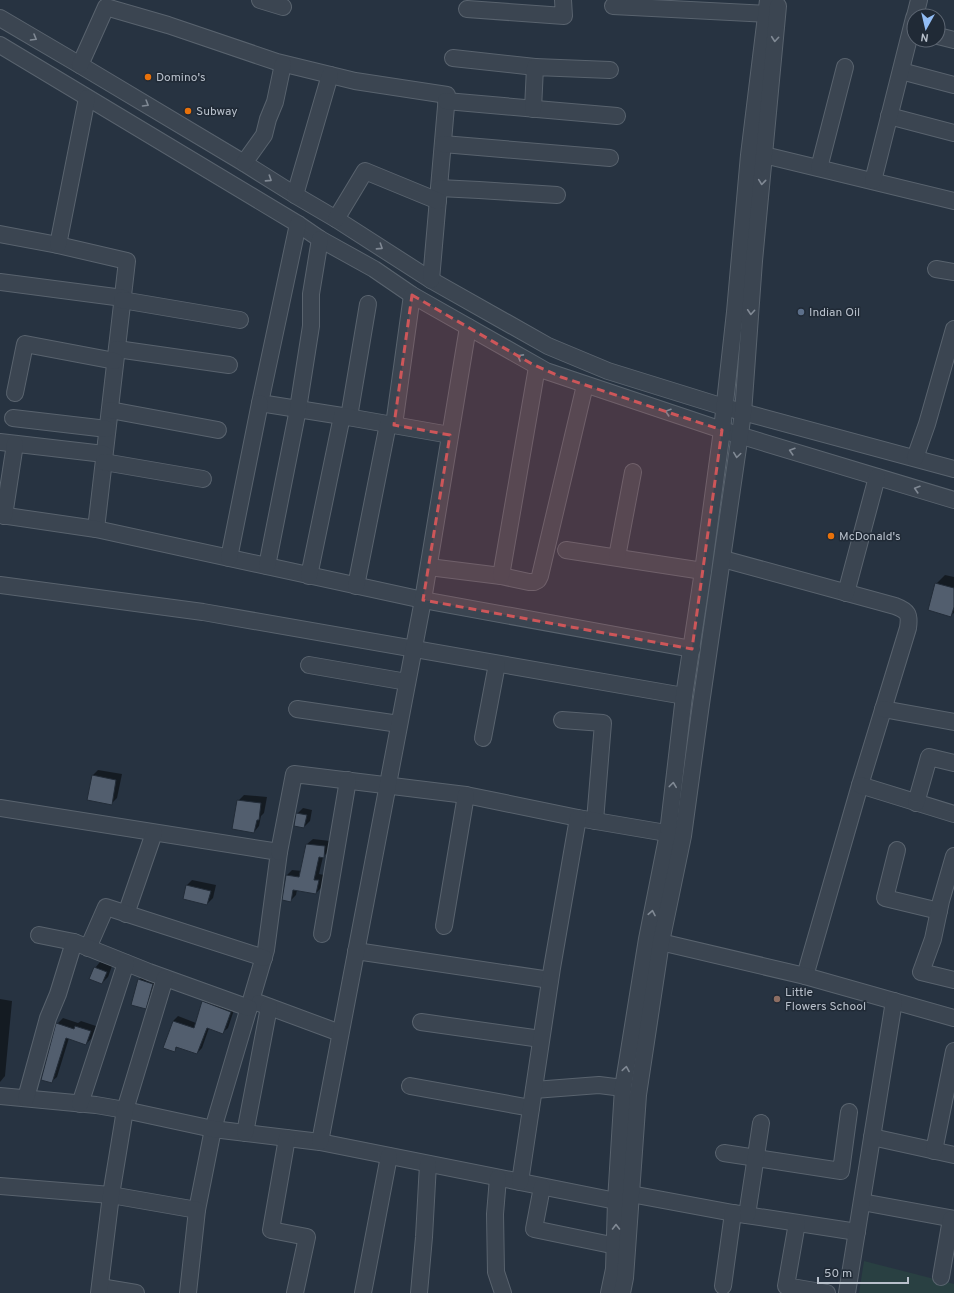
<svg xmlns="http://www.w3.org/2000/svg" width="954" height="1293" font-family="Overpass,sans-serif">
	<rect width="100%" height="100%" fill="#273341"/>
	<!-- green -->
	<polygon fill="#294042" points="864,1261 954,1284 954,1293 859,1293"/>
	<!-- shadow -->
	<g fill="#0007">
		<polygon points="945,575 954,577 954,613 951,615 936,584"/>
		<polygon points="98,770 122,774 117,798 111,804 92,776"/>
		<polygon points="244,795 267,797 264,813 261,816 259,826 254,832 238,801"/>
		<polygon points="303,808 312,810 310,821 304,827 297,814"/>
		<polygon points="313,839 330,841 329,851 323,857 319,874 324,875 322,887 316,893 297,890 296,895 290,901 287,875 292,870 302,871 307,844"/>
		<polygon points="192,880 216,885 213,898 207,904 187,885"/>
		<polygon points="100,962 112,966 108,977 102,983 95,968"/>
		<polygon points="144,974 158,978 151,1002 145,1008 139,980"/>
		<polygon points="208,997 235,1007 228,1028 222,1033 209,1028 202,1048 197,1053 178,1046 174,1051 173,1021 178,1016 196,1023 203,1002"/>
		<polygon points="0,999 12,1001 5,1076 0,1082"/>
		<polygon points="63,1018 78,1023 81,1021 96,1026 91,1039 86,1044 69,1038 57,1077 51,1082 57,1024"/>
	</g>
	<!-- building -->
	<g fill="#525e6e" stroke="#222c38">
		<polygon points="935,583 954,588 954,607 951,617 928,610"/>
		<polygon points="92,775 116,780 112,805 87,800"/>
		<polygon points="237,800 261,803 259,820 257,820 254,833 232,829"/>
		<polygon points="296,813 307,815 304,828 294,826"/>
		<polygon points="306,844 325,846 324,858 319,857 314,880 319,880 316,894 293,890 291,902 282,900 286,875 299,877"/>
		<polygon points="186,885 211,891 207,905 183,899"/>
		<polygon points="94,967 107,972 102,984 89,979"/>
		<polygon points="138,979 153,984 146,1009 131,1005"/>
		<polygon points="202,1001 231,1012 223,1034 207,1028 197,1054 176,1047 175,1052 163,1048 173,1021 194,1028"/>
		<polygon points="56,1023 74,1029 75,1026 91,1031 86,1045 66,1038 52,1083 41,1080"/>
	</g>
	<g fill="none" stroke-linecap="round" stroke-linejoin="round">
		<!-- minor casing -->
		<g stroke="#59636e" stroke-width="18">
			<g id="minor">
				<polyline points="260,0 283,7"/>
				<polyline points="613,6 767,14"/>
				<polyline points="467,9 564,16 563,0"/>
				<polyline points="915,16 919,0"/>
				<polyline points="0,18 80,65 244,163 295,195 336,219 431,280 548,346 608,371 724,407 954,469"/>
				<polyline points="938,36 954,40"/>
				<polyline points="0,45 298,224 320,239 374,269 412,295 546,371 722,430 954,500"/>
				<polyline points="453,58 535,67"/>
				<polyline points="80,65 106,7 168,25 277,62 355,81 447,95 431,280"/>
				<polyline points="901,71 954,85"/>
				<polyline points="446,101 617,116"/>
				<polyline points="533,109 535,67 610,70"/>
				<polyline points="889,116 954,133"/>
				<polyline points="443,144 610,158"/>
				<polyline points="755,155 764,155 954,201"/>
				<polyline points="244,163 264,135 268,119 275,102 283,64"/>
				<polyline points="819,168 845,67"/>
				<polyline points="873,181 914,18"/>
				<polyline points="439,188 479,190 557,195"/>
				<polyline points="295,195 330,75"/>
				<polyline points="336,219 365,171 438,201"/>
				<polyline points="298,224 260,403 342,416"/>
				<polyline points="0,234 58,245 127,261 96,529"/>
				<polyline points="58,245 87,98"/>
				<polyline points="936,269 954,272"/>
				<polyline points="0,282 123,298"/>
				<polyline points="122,300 240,320"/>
				<polyline points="117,349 229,365"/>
				<polyline points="15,393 25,344 115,361"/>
				<polyline points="110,410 218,430"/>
				<polyline points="349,417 368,304"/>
				<polyline points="13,418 107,429"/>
				<polyline points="394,425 412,295"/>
				<polyline points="0,442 104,454"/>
				<polyline points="915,458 927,424 954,329"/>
				<polyline points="104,462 203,479"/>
				<polyline points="0,515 96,529 423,600 692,649"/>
				<polyline points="4,516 15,444"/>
				<polyline points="566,550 703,571"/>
				<polyline points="617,557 633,472"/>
				<polyline points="229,558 260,403"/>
				<path d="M723 559 895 606C908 611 910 614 908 628L860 785 805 976"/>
				<polyline points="267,566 298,409 311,326 311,294 320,239"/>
				<polyline points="429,567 501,576 529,582 534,582 538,580 540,576 585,385"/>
				<polyline points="309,576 342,416 450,435"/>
				<polyline points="501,576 537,367"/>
				<polyline points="0,585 203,612 684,696"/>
				<polyline points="356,586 388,424"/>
				<polyline points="846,593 877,477"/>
				<polyline points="309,665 407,682"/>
				<polyline points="297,709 399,724"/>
				<polyline points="883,709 954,722"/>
				<polyline points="562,720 603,723 595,821"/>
				<polyline points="483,738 497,664"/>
				<polyline points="860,785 954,814"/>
				<polyline points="916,803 929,757 954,763"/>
				<polyline points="0,808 279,852 266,950 213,1129 197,1210"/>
				<polyline points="897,850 885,898 939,911"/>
				<polyline points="279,852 294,774 466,795 578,818 678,835"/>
				<polyline points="954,856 941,901 933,939 921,972 954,980"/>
				<polyline points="126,914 154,833"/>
				<polyline points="444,926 466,795"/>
				<polyline points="322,934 348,780"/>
				<polyline points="39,935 74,942"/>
				<polyline points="652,940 805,976 954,1018"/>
				<polyline points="88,948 106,907 264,958"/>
				<polyline points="356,951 550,980"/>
				<polyline points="259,1003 340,1033"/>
				<polyline points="421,1022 541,1039"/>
				<polyline points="410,1086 531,1108"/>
				<polyline points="534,1090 599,1085 623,1088"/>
				<polyline points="0,1096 96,1105 125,1110 213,1129 320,1142 616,1201"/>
				<polyline points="26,1098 48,1018 58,994 74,942 149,972 249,1008"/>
				<polyline points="80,1104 126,963"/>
				<polyline points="245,1133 269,1007"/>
				<polyline points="872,1137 954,1155"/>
				<polyline points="287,1138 271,1230 307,1237 295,1293"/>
				<polyline points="320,1142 423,600 468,327"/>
				<polyline points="934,1151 954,1051"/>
				<polyline points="724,1153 841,1171 849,1112"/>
				<polyline points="498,1178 495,1214 496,1272 503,1293"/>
				<polyline points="520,1182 552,968 578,818"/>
				<polyline points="0,1186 111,1195 197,1210 188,1293"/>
				<polyline points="542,1187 534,1229 616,1246"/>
				<polyline points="620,1192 733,1213 857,1232"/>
				<polyline points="862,1202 954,1219"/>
				<polyline points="747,1215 761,1123"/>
				<polyline points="797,1223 786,1286 827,1293"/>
				<polyline points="941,1277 951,1219"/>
				<polyline points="723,1286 733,1213"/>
				<polyline points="100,1287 136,1293"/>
				<polyline points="99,1293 111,1195 125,1110 165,978"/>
				<polyline points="363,1293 389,1156"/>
				<polyline points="419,1293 424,1237 428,1164"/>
				<polyline points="609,1293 614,1269 616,1201 623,1088 647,939 668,833 684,696 703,571 722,430 735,312 749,155 768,0"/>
				<polyline points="622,1293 625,1278 638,1095 661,942 683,836 701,704 743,413 754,261 778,6"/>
				<polyline points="847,1293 894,1001"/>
			</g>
		</g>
		<!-- minor -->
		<use href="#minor" stroke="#3b4551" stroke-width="16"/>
	</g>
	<!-- one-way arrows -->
	<defs><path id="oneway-chevron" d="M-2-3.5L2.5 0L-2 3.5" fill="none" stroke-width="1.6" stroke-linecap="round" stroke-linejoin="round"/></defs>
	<g stroke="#808994">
		<use href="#oneway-chevron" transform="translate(34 38) rotate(30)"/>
		<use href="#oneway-chevron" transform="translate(775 39) rotate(95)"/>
		<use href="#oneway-chevron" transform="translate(146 104) rotate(31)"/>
		<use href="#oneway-chevron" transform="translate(269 179) rotate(33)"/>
		<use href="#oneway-chevron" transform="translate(762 182) rotate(96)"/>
		<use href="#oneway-chevron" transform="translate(380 247) rotate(33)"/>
		<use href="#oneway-chevron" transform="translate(751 312) rotate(94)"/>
		<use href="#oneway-chevron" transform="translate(520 357) rotate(-151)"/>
		<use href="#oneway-chevron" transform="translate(668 412) rotate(-162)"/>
		<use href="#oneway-chevron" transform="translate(792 451) rotate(-163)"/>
		<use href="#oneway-chevron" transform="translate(737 455) rotate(98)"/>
		<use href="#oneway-chevron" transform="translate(917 489) rotate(-163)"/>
		<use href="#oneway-chevron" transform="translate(673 785) rotate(-83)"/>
		<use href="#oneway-chevron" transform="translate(652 913) rotate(-79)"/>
		<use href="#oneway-chevron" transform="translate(626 1069) rotate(-81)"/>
		<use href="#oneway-chevron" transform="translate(616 1227) rotate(-90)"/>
	</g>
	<!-- marked area -->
	<path fill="#cd5659" fill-opacity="0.2" stroke="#cd5659" stroke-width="3" stroke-dasharray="8 5" stroke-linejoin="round" d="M412 295 532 364 561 377 722 430 692 649 423 600 450 435 394 425Z"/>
	<!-- markers -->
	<g fill="#e8710a" stroke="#202a36" stroke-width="1.5">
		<circle cx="148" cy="77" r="4"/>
		<circle cx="188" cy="111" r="4"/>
		<circle cx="831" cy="536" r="4"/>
	</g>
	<circle fill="#5c6f8a" stroke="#202a36" stroke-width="1.5" cx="801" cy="312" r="4"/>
	<circle fill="#8d6e63" stroke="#202a36" stroke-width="1.5" cx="777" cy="999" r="4"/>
	<g text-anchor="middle" stroke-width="3" stroke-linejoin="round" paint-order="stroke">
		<!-- poi labels -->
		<g font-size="12" fill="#b8c0cb" stroke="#202a36" text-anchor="start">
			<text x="156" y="81">Domino's</text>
			<text x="196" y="115">Subway</text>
			<text x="809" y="316">Indian Oil</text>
			<text x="839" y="540">McDonald's</text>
			<text x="785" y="996">Little<tspan x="785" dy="14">Flowers School</tspan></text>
		</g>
	</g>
	<!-- north arrow -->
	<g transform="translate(926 28) rotate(188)"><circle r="19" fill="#202a36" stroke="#5d6672"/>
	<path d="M0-3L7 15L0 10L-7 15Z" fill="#92bdf5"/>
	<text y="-6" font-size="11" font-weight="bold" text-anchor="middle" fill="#b8c0cb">N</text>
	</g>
	<!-- scale -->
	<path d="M818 1277v6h90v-6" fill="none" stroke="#b8c0cb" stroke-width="2"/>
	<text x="824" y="1277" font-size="12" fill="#b8c0cb" stroke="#202a36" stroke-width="3" paint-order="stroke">50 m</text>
</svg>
